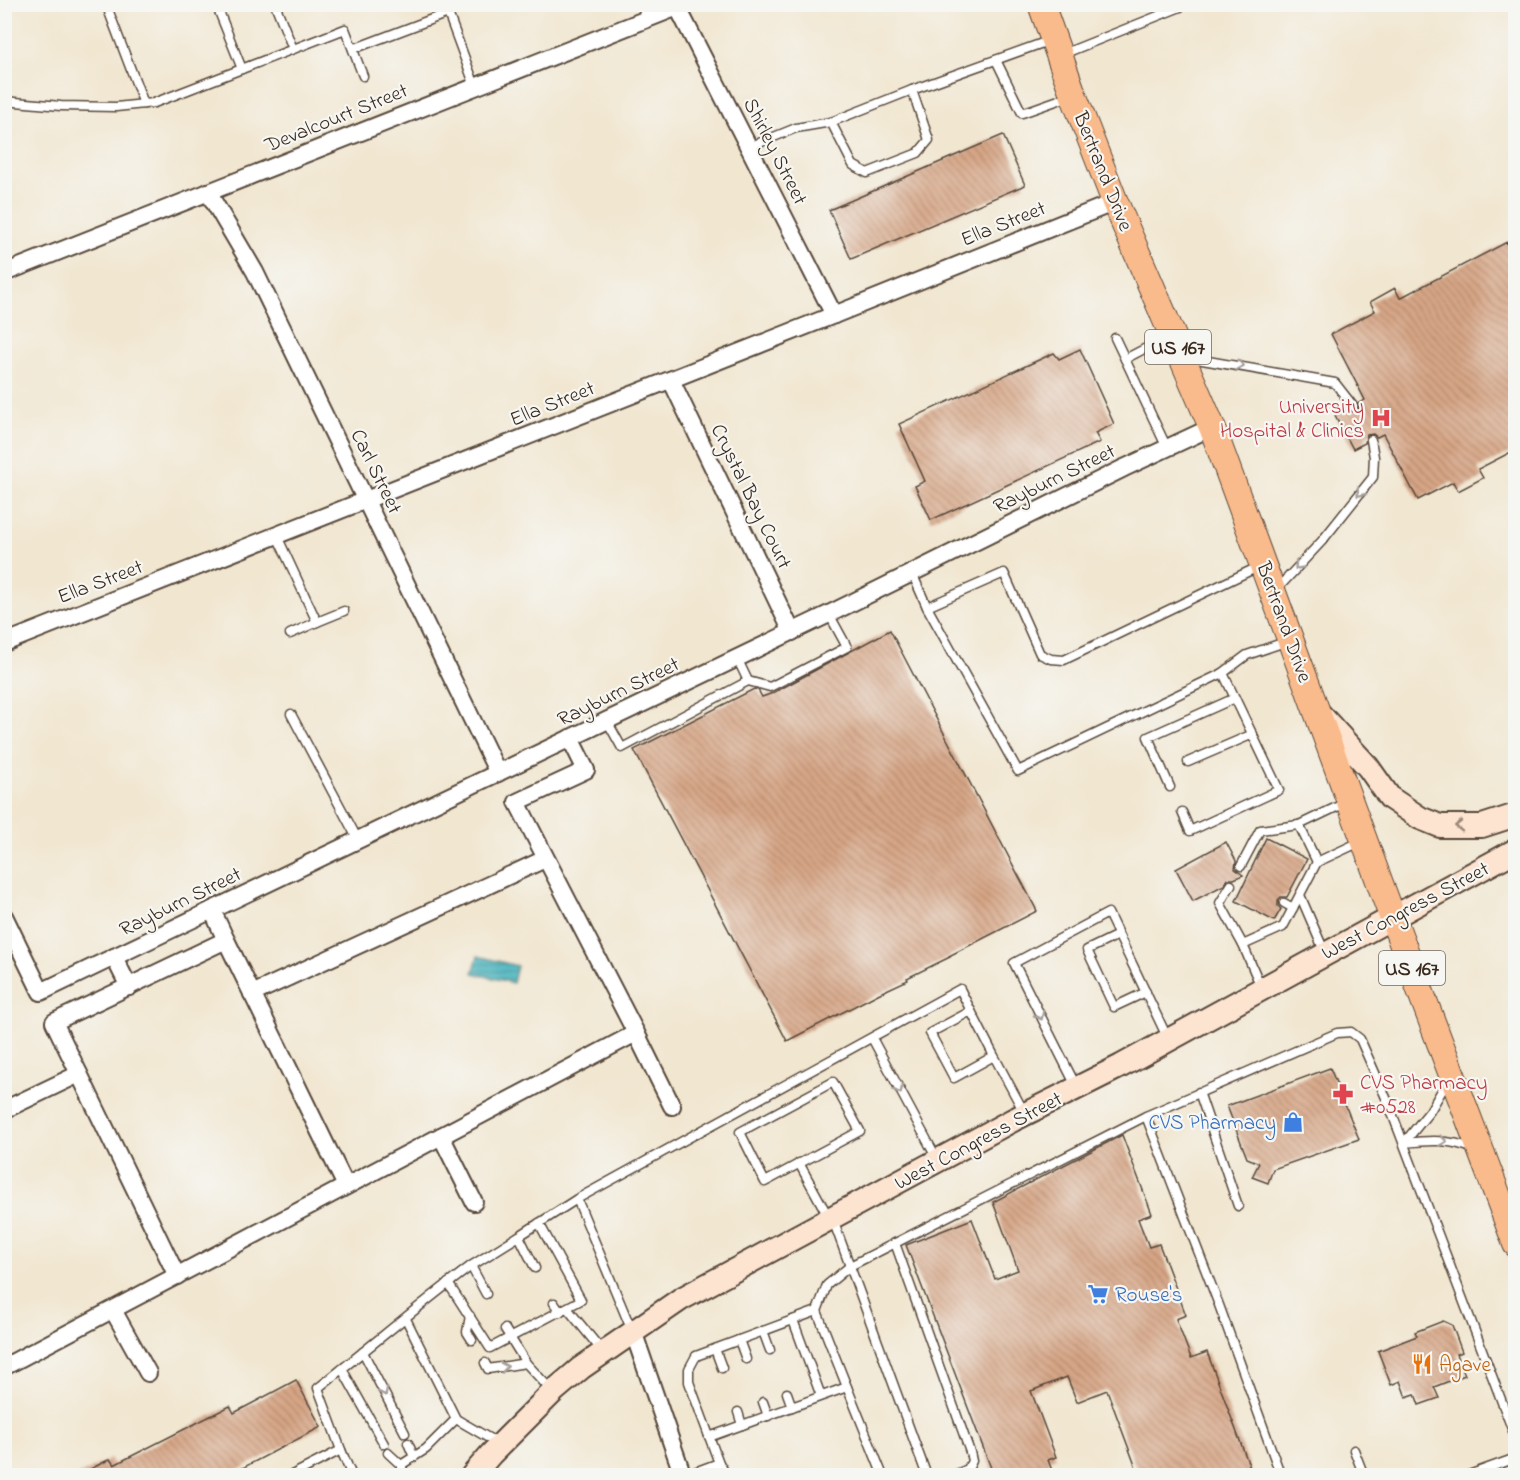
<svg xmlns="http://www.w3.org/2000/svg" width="1520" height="1480" font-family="'Indie Flower',sans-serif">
	<defs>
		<pattern id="water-rules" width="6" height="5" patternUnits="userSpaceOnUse" patternTransform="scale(1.5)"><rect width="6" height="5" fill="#40b0bb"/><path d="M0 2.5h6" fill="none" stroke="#378f97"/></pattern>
		<pattern id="building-back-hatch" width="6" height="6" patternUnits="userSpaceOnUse" patternTransform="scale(1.5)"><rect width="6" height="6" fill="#d7a686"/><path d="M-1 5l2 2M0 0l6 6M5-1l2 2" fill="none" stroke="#b0876d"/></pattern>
	</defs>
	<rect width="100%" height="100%" fill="#f6f6f2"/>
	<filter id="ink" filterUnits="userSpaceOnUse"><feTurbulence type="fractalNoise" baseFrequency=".0167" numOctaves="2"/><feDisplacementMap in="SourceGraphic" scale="12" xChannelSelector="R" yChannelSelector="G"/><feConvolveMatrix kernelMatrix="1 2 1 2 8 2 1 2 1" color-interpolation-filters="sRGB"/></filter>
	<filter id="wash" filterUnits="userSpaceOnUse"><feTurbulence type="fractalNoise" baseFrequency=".008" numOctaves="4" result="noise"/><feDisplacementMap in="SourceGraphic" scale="24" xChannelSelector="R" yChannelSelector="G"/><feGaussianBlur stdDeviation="1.35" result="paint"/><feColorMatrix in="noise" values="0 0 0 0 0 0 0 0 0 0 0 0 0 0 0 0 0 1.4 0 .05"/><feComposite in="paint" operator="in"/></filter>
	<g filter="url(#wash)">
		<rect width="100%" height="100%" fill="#f1e6d0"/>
		<!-- water -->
		<polygon fill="url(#water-rules)" stroke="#3e6d6c" stroke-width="1.5" points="478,956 517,966 513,983 473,973"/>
		<g id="blocks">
			<!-- building -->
			<g fill="url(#building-back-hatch)">
				<polygon points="1003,135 1025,185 851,259 829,210"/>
				<polygon points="1507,242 1515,258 1515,450 1478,469 1483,478 1458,491 1453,482 1418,500 1383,434 1377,437 1373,434 1367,435 1365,443 1353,449 1335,415 1347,409 1351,412 1356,411 1359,408 1359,403 1365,400 1331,334 1375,311 1370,302 1395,288 1400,298"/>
				<polygon points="1080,349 1114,424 1095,433 1100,442 931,520 915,486 925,481 899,424 1054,353 1059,359"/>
				<polygon points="890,630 1037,911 949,956 950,957 907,978 908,980 880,993 787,1041 634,750 754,689 758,690 762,697 773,693"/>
				<polygon points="1266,838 1307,859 1287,897 1281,897 1278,900 1278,906 1281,909 1274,921 1236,901"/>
				<polygon points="1226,842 1236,861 1235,869 1243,875 1234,879 1228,879 1224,885 1193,901 1176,869"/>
				<polygon points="1330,1068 1359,1139 1273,1169 1268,1183 1252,1177 1259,1163 1247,1158 1227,1106"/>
				<polygon points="1122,1135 1152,1214 1138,1219 1149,1247 1159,1244 1186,1315 1176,1319 1191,1358 1207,1352 1253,1476 1139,1476 1107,1390 1077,1402 1067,1377 1031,1391 1056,1457 1048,1460 1054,1476 994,1476 906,1245 972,1219 995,1279 1018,1270 993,1202"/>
				<polygon points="1443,1321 1452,1325 1462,1352 1457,1354 1465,1375 1434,1387 1439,1398 1419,1405 1415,1394 1406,1397 1400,1381 1391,1385 1378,1351 1417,1336 1415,1332"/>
				<polygon points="296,1380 321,1427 227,1476 77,1476 110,1459 114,1465 230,1406 234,1413"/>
			</g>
		</g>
	</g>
	<g filter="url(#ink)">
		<use href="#blocks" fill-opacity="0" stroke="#564639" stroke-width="1.5"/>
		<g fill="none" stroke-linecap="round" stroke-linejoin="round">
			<!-- lane casing -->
			<g stroke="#564639" stroke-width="11">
				<g id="lane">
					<polyline points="106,4 144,104"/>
					<polyline points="216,4 242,69"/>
					<polyline points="275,4 293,49"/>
					<polyline points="641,4 647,20"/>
					<polyline points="1160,4 1162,14"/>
					<polyline points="353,49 448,13 475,86"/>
					<polyline points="1063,54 1188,4"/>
					<polyline points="996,60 1022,113 1070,96"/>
					<polyline points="4,101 61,106 116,107 154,103 345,29 363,76"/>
					<polyline points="831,122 853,165 867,173 918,153 929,140 912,90"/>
					<polyline points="749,147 796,128 831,122 912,90 1051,40"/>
					<polyline points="1115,338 1125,359"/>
					<polyline points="1185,357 1335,383 1353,406"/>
					<polyline points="1167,448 1125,359 1169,336"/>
					<polyline points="277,536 317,622 344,611"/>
					<polyline points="912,573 927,607 1004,573 1040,654 1051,659 1064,660 1260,566"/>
					<polyline points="1277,589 1322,541 1373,477 1374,457 1371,440"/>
					<polyline points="927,607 1018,771 1223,673"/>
					<polyline points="290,634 317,622"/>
					<polyline points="737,658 748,681"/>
					<polyline points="291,714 358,840"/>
					<polyline points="607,721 622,748 748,681 770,687 847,647 829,614"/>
					<polyline points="1188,762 1253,734"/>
					<polyline points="1170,787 1148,737 1235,698"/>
					<polyline points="1182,812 1190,831 1279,790 1223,673 1247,655 1288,641"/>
					<polyline points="1317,862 1360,842"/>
					<polyline points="1241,866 1260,830 1299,825"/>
					<polyline points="1231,885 1220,903 1243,945"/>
					<polyline points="1300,895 1325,953"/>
					<polyline points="1284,903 1293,908"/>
					<polyline points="1118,935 1087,950 1114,1007 1146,992"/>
					<polyline points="1261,987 1243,945 1283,927 1317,862 1299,825 1347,802"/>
					<polyline points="872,1038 937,1159"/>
					<polyline points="994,1056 971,1011 930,1033 954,1078 994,1056 1024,1112"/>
					<polygon points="833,1082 860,1131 765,1182 740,1132"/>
					<polyline points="1076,1086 1014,963 1108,913 1168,1039"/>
					<polyline points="1199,1092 1238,1206"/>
					<polyline points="1404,1143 1430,1111 1448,1080"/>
					<path d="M1404 1143C1431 1140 1448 1139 1474 1149"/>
					<polyline points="799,1163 829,1218"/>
					<polyline points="833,1220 927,1476"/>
					<polyline points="519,1236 577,1199"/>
					<polyline points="895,1243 970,1452 972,1461 968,1469 952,1476"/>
					<polyline points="448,1283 490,1348 581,1300 539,1223"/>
					<polyline points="486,1294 471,1266 519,1236 535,1268"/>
					<polyline points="554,1303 560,1312"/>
					<polyline points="567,1308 603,1352"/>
					<polyline points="470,1316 467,1332 472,1340"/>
					<polyline points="406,1319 456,1419 499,1444"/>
					<polyline points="793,1320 821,1396"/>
					<polyline points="505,1329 526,1363 551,1390"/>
					<polyline points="632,1331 577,1199 960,989 971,1011"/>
					<polyline points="763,1331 770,1350"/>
					<polyline points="739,1340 746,1359"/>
					<polyline points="715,1349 722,1368"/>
					<polyline points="363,1352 405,1433"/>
					<polyline points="485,1363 488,1369 526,1363"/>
					<polyline points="342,1369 384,1444"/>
					<polyline points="847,1387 883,1476"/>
					<polyline points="787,1393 792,1407"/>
					<polyline points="763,1402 768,1416"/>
					<polyline points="738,1412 742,1425"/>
					<polyline points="709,1437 847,1387 817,1311"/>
					<polyline points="408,1443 414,1457"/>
					<path d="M341 1450 318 1388C369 1348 419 1305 471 1266"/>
					<polyline points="1354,1450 1364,1476"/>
					<polyline points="388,1453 401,1465 405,1476"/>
					<polyline points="401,1465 426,1449 456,1419"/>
					<polyline points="290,1476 341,1450 352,1476"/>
					<polyline points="684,1476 719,1463"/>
					<polyline points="727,1476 719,1463 689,1382 689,1369 696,1356 817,1311 827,1285 850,1266 1146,1116"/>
					<polyline points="1281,1476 1219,1305 1146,1116 1337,1033 1351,1032 1360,1039 1387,1100 1516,1439"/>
					<polyline points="1466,1476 1516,1458"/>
				</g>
			</g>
			<!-- street casing -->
			<g stroke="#564639" stroke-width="20">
				<g id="street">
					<polyline points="678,8 834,315"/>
					<polyline points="208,192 255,272 498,773"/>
					<polyline points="4,273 685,4"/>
					<polyline points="671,380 792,632"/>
					<polyline points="4,643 834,315 1115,202"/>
					<polyline points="570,738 586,770 517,802 636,1033"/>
					<polyline points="212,910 226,940"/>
					<polyline points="4,916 41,992 829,614 1124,468 1212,427"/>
					<polyline points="114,957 129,987"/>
					<polyline points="252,994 545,859"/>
					<polyline points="4,1110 79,1074"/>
					<polyline points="441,1136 474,1202"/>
					<polyline points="177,1276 54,1022 226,940 346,1186"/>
					<polyline points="113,1310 148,1373"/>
					<polyline points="633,1331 683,1476"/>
					<polyline points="4,1367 636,1033 672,1106"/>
				</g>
			</g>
			<!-- secondary casing -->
			<g stroke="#564639" stroke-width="26">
				<g id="secondary">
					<polyline points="1318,712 1368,767 1390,798 1420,818 1440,826 1482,826 1516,815"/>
					<polyline points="472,1476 491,1454 555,1390 581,1368 681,1299 1013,1120 1121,1066 1516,850"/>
				</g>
			</g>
			<!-- primary casing -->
			<g stroke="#564639" stroke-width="28">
				<polyline id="primary" points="1041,4 1073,94 1115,202 1212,427 1392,916 1516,1244"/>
			</g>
			<!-- lane -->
			<use href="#lane" stroke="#fff" stroke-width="8"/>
			<!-- street -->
			<use href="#street" stroke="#fff" stroke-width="16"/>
			<!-- secondary -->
			<use href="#secondary" stroke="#fde4d1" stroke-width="22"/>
			<!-- primary -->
			<use href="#primary" stroke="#fabb8c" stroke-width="26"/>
		</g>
		<!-- one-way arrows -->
		<defs><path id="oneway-chevron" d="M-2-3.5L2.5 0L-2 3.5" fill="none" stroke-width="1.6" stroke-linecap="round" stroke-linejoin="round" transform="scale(1.5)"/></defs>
		<g stroke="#a79f9a">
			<use href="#oneway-chevron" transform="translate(1240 365) rotate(9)"/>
			<use href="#oneway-chevron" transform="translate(1360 493) rotate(129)"/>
			<use href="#oneway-chevron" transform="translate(1298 566) rotate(133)"/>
			<use href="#oneway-chevron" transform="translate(1040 1016) rotate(64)"/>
			<use href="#oneway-chevron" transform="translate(899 1090) rotate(63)"/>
			<use href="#oneway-chevron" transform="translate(1443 1141) rotate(7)"/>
			<use href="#oneway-chevron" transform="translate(504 1367) rotate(-10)"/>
			<use href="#oneway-chevron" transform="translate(384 1392) rotate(63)"/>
		</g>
		<use stroke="#9c8778" href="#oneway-chevron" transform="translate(1459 826) rotate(180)"/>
	</g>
	<!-- icons -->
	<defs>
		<g id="hospital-bare" transform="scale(1.62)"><path d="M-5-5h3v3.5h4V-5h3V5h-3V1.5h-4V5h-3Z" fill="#e0444e" stroke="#f6f6f2" stroke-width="2.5" paint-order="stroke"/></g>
		<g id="pharmacy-bare" transform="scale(1.62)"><path d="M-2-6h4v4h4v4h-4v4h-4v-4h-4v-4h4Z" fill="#e0444e" stroke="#f6f6f2" stroke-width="2.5" paint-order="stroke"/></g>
		<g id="shop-bare" transform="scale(1.62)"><path d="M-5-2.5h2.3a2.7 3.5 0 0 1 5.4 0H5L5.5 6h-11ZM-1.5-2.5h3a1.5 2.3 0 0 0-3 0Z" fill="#3f7fe0" stroke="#f6f6f2" stroke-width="2.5" paint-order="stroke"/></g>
		<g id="supermarket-bare" transform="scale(1.62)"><path d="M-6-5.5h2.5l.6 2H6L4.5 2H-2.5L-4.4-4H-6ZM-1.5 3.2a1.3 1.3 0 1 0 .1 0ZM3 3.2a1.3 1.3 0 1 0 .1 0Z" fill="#3f7fe0" stroke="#f6f6f2" stroke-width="2.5" paint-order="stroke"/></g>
		<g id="restaurant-bare" transform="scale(1.62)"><path d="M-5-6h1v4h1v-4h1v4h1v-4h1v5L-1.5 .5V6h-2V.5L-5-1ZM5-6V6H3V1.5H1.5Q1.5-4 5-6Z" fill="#e8710a" stroke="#f6f6f2" stroke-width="2.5" paint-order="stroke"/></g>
	</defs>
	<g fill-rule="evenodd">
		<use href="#hospital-bare" x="1381" y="418"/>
		<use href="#pharmacy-bare" x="1343" y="1094"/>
		<use href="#shop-bare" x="1293" y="1122"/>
		<use href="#supermarket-bare" x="1098" y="1294"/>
		<use href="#restaurant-bare" x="1422" y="1364"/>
	</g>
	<g text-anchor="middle" stroke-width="4.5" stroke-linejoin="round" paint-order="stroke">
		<!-- shield labels -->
		<g fill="#f6f6f2" stroke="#73675e" stroke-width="1.5">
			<rect x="1145" y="330" width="66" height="34" rx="4.5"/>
			<rect x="1379" y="951" width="66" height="34" rx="4.5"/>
		</g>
		<g font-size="20" font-weight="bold" fill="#3b2a1e">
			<text x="1178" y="354">US 167</text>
			<text x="1412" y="975">US 167</text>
		</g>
		<!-- street labels -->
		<g font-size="21" fill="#3b2a1e" stroke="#f6f6f2">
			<text transform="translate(336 117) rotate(-22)" y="7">Devalcourt Street</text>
			<text transform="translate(776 151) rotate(63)" y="7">Shirley Street</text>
			<text transform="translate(1104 171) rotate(68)" y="7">Bertrand Drive</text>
			<text transform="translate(1003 223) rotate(-22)" y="7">Ella Street</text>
			<text transform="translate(552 403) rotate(-22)" y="7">Ella Street</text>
			<text transform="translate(377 471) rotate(64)" y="7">Carl Street</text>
			<text transform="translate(1054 478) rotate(-26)" y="7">Rayburn Street</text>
			<text transform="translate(752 496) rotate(64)" y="7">Crystal Bay Court</text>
			<text transform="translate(100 581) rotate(-21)" y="7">Ella Street</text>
			<text transform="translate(1285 622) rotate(70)" y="7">Bertrand Drive</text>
			<text transform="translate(618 691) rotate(-26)" y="7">Rayburn Street</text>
			<text transform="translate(180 901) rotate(-26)" y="7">Rayburn Street</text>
			<text transform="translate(1405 910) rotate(-28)" y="7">West Congress Street</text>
			<text transform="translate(978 1140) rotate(-28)" y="7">West Congress Street</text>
		</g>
		<!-- health labels -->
		<g font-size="21" fill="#be3a42" stroke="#f6f6f2" text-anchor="end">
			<text x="1364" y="413">University<tspan x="1364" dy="24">Hospital &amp; Clinics</tspan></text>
			<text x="1360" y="1089" text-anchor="start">CVS Pharmacy<tspan x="1360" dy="24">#0528</tspan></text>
		</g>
		<!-- shop labels -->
		<g font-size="21" fill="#366cbe" stroke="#f6f6f2" text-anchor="end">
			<text x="1276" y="1129">CVS Pharmacy</text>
			<text x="1115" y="1301" text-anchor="start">Rouse's</text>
		</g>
		<!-- food labels -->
		<g font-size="21" fill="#c56008" stroke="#f6f6f2" text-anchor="start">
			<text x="1439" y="1371">Agave</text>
		</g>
	</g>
	<!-- margin -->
	<rect width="1520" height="1480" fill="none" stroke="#f6f6f2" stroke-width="24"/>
</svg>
